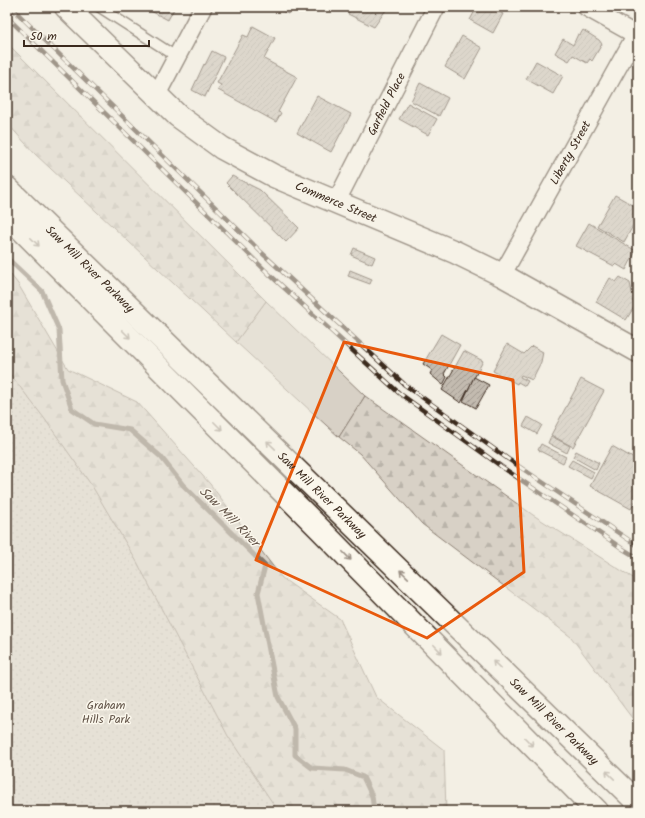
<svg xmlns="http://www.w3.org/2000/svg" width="645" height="818" font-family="Kalam,sans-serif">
	<defs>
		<pattern id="forest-firs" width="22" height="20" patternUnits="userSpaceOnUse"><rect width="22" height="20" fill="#d8d1c6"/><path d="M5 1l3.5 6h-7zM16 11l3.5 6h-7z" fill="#bab4aa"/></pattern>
		<pattern id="park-dots" width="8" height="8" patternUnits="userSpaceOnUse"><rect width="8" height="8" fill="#d8d1c6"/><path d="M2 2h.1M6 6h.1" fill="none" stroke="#bab4aa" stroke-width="1.8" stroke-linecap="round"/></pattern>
		<pattern id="building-hatch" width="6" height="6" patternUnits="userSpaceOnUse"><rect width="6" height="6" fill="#c3bbb0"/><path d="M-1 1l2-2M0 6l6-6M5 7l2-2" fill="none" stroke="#a0988f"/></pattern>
	</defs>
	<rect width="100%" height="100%" fill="#f3efe4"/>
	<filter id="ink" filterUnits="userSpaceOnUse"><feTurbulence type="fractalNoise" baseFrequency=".025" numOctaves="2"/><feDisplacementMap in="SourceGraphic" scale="8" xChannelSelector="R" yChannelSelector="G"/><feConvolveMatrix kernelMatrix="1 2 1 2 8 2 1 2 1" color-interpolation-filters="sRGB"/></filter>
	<g filter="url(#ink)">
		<!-- grass -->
		<polygon fill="#d8d1c6" stroke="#8a7e72" points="266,301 365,396 339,437 236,342"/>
		<!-- forest -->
		<g fill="url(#forest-firs)" stroke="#8a7e72">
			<polygon points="7,43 266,301 236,342 35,154 7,123"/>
			<polygon points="7,270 18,284 68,369 137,402 210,484 282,578 340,619 376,697 444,750 446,811 7,811"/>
			<polygon points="365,396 533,515 638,581 638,726 571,637 422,524 360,454 339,437"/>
		</g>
		<!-- park -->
		<polygon fill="url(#park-dots)" stroke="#8a7e72" points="7,370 44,418 92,486 137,562 228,736 278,811 7,811"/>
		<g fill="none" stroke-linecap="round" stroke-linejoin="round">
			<!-- stream -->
			<polyline stroke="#817468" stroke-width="5" points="7,258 42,291 59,330 62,380 72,409 94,424 130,430 161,457 183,485 265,566 258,593 278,697 295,729 295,755 312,768 345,770 363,777 372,796 374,811"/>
		</g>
		<!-- building -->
		<g fill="url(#building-hatch)" stroke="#3b2a1e">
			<polygon points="143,7 175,7 168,20"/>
			<polygon points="274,7 292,7 288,14"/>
			<polygon points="352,7 381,7 386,10 374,27 348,14"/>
			<polygon points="477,7 491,7 503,14 493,33 470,20"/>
			<polygon points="253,26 275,38 264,59 297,77 278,112 281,113 276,122 218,90 221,85 217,83 243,35 248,37"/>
			<polygon points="583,30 599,40 602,44 592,61 590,59 587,63 573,55 569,61 555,53 563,39 573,45 578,34 580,35"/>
			<polygon points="462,36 482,48 465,79 445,67"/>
			<polygon points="212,51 224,57 205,97 192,90 204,64 205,65"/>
			<polygon points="536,61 563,76 553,94 526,79"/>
			<polygon points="420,83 448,98 439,116 411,101"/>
			<polygon points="317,96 351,114 331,152 297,133"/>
			<polygon points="408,103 437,119 428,135 399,119"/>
			<polygon points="638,111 638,123 633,120"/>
			<polygon points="232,176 260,190 299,228 286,242 226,183"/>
			<polygon points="615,195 638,208 638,217 624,242 597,226"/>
			<polygon points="589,223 636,251 626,270 616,264 614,266 576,246"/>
			<polygon points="354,248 375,257 372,264 351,255"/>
			<polygon points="350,270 372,279 370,284 348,276"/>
			<polygon points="620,277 630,283 632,293 636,295 632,301 636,304 626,320 596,302 610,278 616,282"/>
			<polygon points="441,334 460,345 444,374 447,377 443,385 430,374 432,370 423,364"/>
			<polygon points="507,344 524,354 532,346 543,352 541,362 532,380 521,375 520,377 528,381 525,386 518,382 517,384 493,371"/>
			<polygon points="464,351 483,361 461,403 442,390"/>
			<polygon points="474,377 489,385 476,408 463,401"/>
			<polygon points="581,379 604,391 573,447 551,435"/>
			<polygon points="528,417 542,425 537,434 523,426"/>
			<polygon points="551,436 570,446 567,453 548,443"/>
			<polygon points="541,444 566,457 563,463 538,450"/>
			<polygon points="612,446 638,461 638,496 631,509 590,486"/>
			<polygon points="576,451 599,463 596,470 573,457"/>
			<polygon points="572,460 594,472 591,478 568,466"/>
		</g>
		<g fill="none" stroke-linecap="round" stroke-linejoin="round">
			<!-- service casing -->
			<g stroke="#3b2a1e" stroke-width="12">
				<polyline id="service" points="99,7 177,57"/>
			</g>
			<!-- minor casing -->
			<g stroke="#3b2a1e" stroke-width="20">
				<g id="minor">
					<polyline points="586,7 638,36"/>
					<polyline points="156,96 203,7"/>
					<path id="s1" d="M336 202 436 7"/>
					<path id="s2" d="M502 275 638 31"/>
				</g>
			</g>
			<!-- secondary casing -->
			<g stroke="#3b2a1e" stroke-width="25">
				<g id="secondary">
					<path id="s3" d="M66 7 178 116 222 148 274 176 455 252 502 275 638 351"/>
				</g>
			</g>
			<!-- trunk casing -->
			<g stroke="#3b2a1e" stroke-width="25">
				<g id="trunk">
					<path id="s4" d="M7 188 638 803"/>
					<polyline points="7,215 320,529 597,811"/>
				</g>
			</g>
			<!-- service -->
			<use href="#service" stroke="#fbf7ec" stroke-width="9"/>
			<!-- minor -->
			<use href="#minor" stroke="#fbf7ec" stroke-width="17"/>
			<!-- secondary -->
			<use href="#secondary" stroke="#fbf7ec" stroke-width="22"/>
			<!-- trunk -->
			<use href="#trunk" stroke="#fbf7ec" stroke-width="22"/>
			<!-- rail casing -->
			<g stroke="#3b2a1e" stroke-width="4.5">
				<g id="rail">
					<polyline points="11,7 261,252 405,385 508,459 638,546"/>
					<polyline points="7,17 269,274 399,393 502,467 623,549 638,558"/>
				</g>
			</g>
			<!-- rail -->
			<use href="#rail" stroke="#fbf7ec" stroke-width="3" stroke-dasharray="9" stroke-linecap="butt"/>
		</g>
		<!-- one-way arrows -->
		<defs><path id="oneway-shaft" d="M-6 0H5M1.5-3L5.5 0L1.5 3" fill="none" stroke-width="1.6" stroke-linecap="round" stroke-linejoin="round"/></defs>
		<g stroke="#9b9085">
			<use href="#oneway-shaft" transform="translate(35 242) rotate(45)"/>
			<use href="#oneway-shaft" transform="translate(126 334) rotate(45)"/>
			<use href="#oneway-shaft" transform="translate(218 426) rotate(45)"/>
			<use href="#oneway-shaft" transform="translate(271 445) rotate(-136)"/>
			<use href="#oneway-shaft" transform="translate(347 556) rotate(46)"/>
			<use href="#oneway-shaft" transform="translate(404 574) rotate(-136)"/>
			<use href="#oneway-shaft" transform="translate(438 649) rotate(46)"/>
			<use href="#oneway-shaft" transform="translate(497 665) rotate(-136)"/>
			<use href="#oneway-shaft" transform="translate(529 742) rotate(46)"/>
			<use href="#oneway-shaft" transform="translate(610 775) rotate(-136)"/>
		</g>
	</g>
	<!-- marked area -->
	<path d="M0 0H645V818H0ZM344 342 513 380 524 572 427 638 256 560Z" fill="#f3efe4" fill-opacity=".55" fill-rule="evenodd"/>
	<path fill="none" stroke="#e8590c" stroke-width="3" stroke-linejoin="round" d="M344 342 513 380 524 572 427 638 256 560Z"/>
	<g text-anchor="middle" stroke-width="3" stroke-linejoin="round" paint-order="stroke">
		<!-- street labels -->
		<g font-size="12" fill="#3b2a1e" stroke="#fbf7ec">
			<text dy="4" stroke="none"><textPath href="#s1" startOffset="110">Garfield Place</textPath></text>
			<text dy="4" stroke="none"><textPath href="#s2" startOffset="140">Liberty Street</textPath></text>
			<text dy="4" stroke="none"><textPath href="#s3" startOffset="337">Commerce Street</textPath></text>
			<text dy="4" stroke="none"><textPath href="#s4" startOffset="116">Saw Mill River Parkway</textPath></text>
			<text dy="4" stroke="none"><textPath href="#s4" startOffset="440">Saw Mill River Parkway</textPath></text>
			<text dy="4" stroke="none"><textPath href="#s4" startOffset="764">Saw Mill River Parkway</textPath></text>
		</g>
		<!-- park labels -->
		<g font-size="12" fill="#625448" stroke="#fbf7ec">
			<text x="106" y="709">Graham<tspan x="106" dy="14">Hills Park</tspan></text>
		</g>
		<!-- water labels -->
		<g font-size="13" font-style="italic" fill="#645549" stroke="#fbf7ec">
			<text transform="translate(230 516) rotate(45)" y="5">Saw Mill River</text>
		</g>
	</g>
	<!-- margin -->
	<rect width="645" height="818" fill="none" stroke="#fbf7ec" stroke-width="24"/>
	<rect x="12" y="12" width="621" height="794" fill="none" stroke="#3b2a1e" stroke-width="1.5" filter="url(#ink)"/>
	<!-- scale -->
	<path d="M24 40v6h125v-6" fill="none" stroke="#3b2a1e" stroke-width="2"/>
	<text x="30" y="40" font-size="12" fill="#3b2a1e" stroke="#fbf7ec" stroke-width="3" paint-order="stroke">50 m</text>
</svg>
